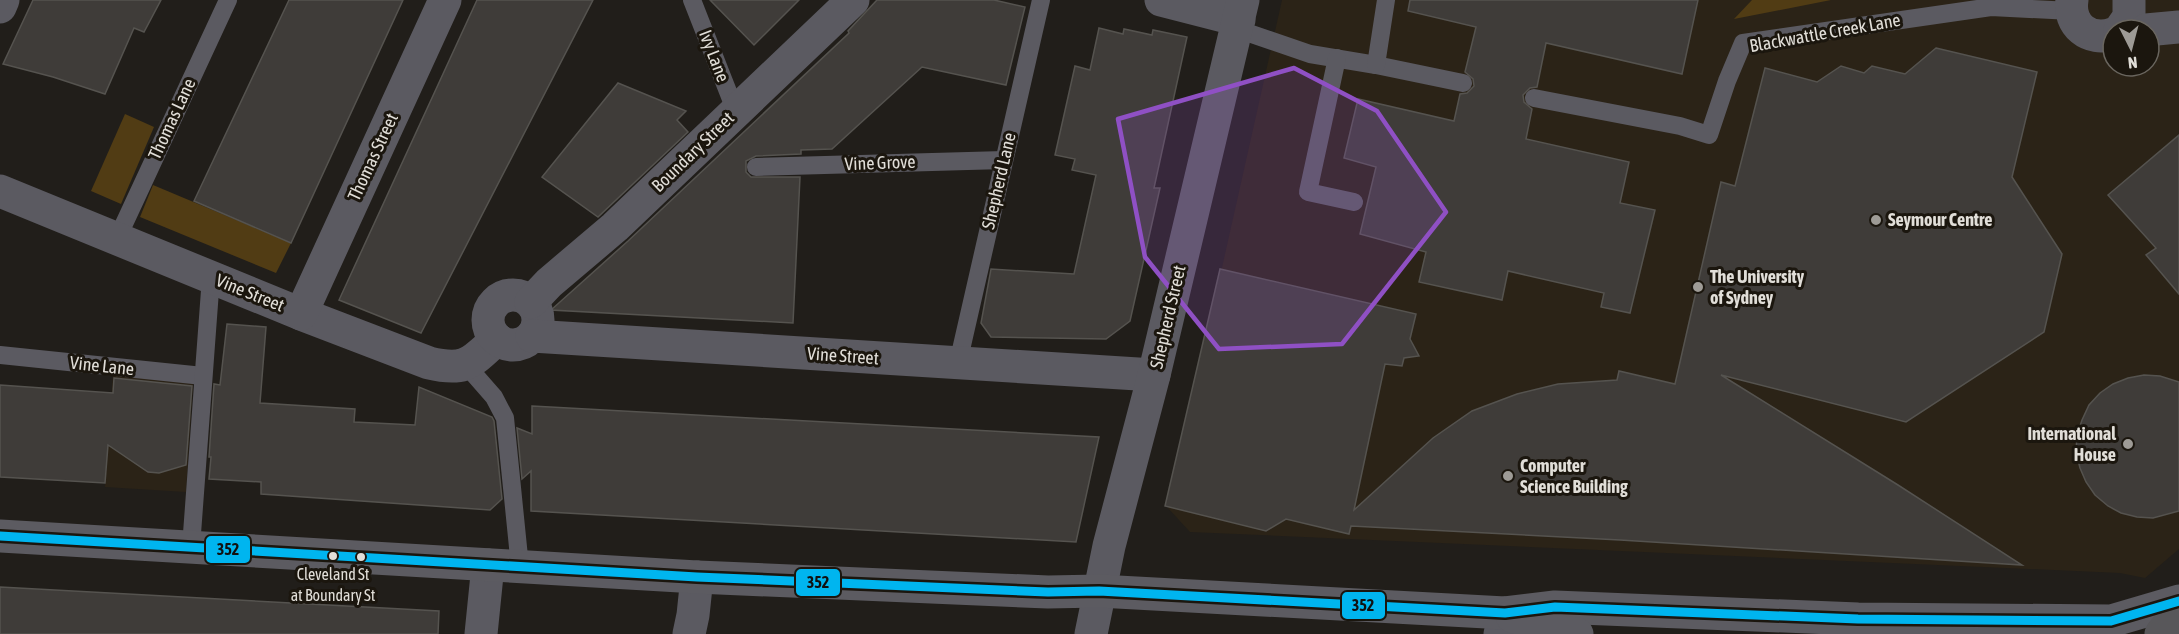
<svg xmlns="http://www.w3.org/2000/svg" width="2179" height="634" font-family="'Asap Condensed',sans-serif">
	<rect width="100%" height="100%" fill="#211e1a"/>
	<!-- built -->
	<g fill="#2b2317" fill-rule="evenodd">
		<path d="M1282 0H2179V549L2145 578 2120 573 1190 532 1168 508ZM2113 30H2149V66H2113Z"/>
		<polygon points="113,374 193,383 186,492 105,487"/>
	</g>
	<!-- green -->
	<g fill="#513c14">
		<polygon points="1752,0 1831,0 1734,19"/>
		<polygon points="125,114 154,127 121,204 91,191"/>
		<polygon points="153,185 291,243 276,273 140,217"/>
	</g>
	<!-- building -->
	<g fill="#3f3c39" stroke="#55534f" stroke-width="1.5">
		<polygon points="33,0 161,0 144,32 134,28 105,94 53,77 3,64"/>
		<polygon points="289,0 403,0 291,243 194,201"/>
		<polygon points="477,0 593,0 421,333 339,300"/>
		<polygon points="710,0 799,0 754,45"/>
		<polygon points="877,0 994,0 1025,7 1006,85 922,67 832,149 801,150 801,154 756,156 746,161 746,172 751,177 800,177 793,323 551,310 628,241 849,33 848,31"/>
		<polygon points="1410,0 1698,0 1682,74 1546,43 1537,87 1530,88 1523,95 1524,102 1532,109 1526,139 1629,162 1620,203 1655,210 1630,313 1601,307 1604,293 1508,271 1502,300 1419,282 1426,252 1360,234 1376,167 1344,158 1358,99 1454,121 1460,94 1467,93 1474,86 1473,79 1465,72 1476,27 1408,11"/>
		<polygon points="1099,28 1123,34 1124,29 1152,35 1153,30 1187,37 1154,188 1160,188 1130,321 1106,339 991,337 981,323 991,269 1074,274 1096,175 1072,170 1075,159 1055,155 1075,66 1090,70"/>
		<polygon points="1936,48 2037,72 2012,177 2062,254 2044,332 1906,422 1721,375 1898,485 2022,565 1620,540 1351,526 1349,534 1286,519 1266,531 1165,506 1220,269 1416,314 1410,339 1419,356 1404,358 1402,366 1385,364 1354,510 1433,438 1472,411 1517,394 1558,384 1617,380 1619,371 1675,384 1721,182 1735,186 1765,68 1817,82 1841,66 1864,73 1872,66 1905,74"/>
		<polygon points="618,83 686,111 677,120 688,132 598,217 542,177"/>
		<polygon points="2179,135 2179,294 2146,255 2156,248 2108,195"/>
		<polygon points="227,324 266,327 260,403 355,409 354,422 415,425 419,387 492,417 494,421 502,499 490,510 261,494 261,482 209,479 211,457 209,457 214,384 220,385"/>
		<polygon points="2144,375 2160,376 2179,382 2179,511 2153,518 2137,517 2121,513 2108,506 2095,495 2086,482 2080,468 2076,452 2077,435 2082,420 2089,405 2100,393 2113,384 2128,378"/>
		<polygon points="114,378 192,386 186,465 159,473 148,472 108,445 105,483 0,477 0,385 113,393"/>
		<polygon points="532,406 1099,437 1076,542 531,511 531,471 522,479 517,428 532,434"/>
		<polygon points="0,587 439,611 438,634 0,634"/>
	</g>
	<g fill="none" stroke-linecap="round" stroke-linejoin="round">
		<!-- lane -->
		<g stroke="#5b5a61" stroke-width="18">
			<polyline points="692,0 736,112"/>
			<polyline points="1237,29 1310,54 1376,65 1463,83"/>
			<polyline points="1337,58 1308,192 1354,202"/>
			<polyline points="1376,65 1386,0"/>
			<polyline points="1534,98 1680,126 1709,135 1727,81 1743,43 1991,7 2072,11"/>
			<polyline points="756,167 1004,160"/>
			<polyline points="117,239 228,0"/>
			<polyline points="0,355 203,376"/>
			<polyline points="958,363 1041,0"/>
			<polyline points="466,365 494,397 505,418 520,567"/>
			<polyline points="191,547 211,277"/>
		</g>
		<!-- street -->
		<g stroke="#5b5a61" stroke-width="33">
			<polyline points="1161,0 1239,20"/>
			<path d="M2072 0C2068 25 2089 42 2113 34"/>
			<polyline points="0,7 3,0"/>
			<polyline points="2120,30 2129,17 2129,0"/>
			<polyline points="2146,30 2179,27"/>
			<path d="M0 191 301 314 429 363C467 372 471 362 497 339"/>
			<circle cx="513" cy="320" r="25"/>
			<polyline points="531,302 549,283 615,227 853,0"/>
			<polyline points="301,314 445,0"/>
			<polyline points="532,336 1154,375"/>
			<polyline points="481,634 488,565"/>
			<polyline points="689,634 693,615 697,577"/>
			<polyline points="1091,634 1109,546 1154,375 1243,0"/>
			<polyline points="1500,634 1505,613"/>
		</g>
		<!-- primary -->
		<g stroke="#5c5b61" stroke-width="33">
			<polyline points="0,536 697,577 1048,592 1099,591 1505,613 1555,607 1858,619 2111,621 2179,601"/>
			<polyline points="1512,616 1560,632 1577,634"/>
		</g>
		<!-- highway -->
		<polyline stroke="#58575a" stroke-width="33" points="2161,634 2179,611"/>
		<!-- bus-1 casing -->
		<g stroke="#1b160e" stroke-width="14">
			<polyline id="bus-1" points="0,536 697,577 1048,592 1099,591 1505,613 1555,607 1858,619 2111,621 2179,601"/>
		</g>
		<!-- bus-1 -->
		<use href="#bus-1" stroke="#00b5ef" stroke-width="9"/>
	</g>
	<!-- marked area -->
	<path fill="#8f50c4" fill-opacity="0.2" stroke="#8f50c4" stroke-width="4.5" stroke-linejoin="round" d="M1294 68 1377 111 1446 212 1342 344 1219 349 1145 257 1118 119Z"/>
	<!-- markers -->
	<g fill="#9e9b96" stroke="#1b160e" stroke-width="2">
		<circle cx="1876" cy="220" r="6"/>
		<circle cx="1698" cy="287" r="6"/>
		<circle cx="2128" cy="444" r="6"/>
		<circle cx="1508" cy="476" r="6"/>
	</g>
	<g fill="#e1ded8" stroke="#1b160e" stroke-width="2">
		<circle cx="333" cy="556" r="5"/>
		<circle cx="361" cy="557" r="5"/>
	</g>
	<g text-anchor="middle" stroke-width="6" stroke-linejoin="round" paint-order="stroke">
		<!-- bus labels -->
		<g font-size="16" fill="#e1ded8" stroke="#1b160e">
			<text x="333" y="580">Cleveland St<tspan x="333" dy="21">at Boundary St</tspan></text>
		</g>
		<!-- street labels -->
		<g font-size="18" fill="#e1ded8" stroke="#1b160e">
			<text transform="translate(1825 33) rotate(-10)" y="6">Blackwattle Creek Lane</text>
			<text transform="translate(714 56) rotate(69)" y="6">Ivy Lane</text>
			<text transform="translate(172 119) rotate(-65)" y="6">Thomas Lane</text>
			<text transform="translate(693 152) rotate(-44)" y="6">Boundary Street</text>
			<text transform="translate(373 157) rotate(-65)" y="6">Thomas Street</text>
			<text transform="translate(880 163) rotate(-2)" y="6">Vine Grove</text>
			<text transform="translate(999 181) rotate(-77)" y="6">Shepherd Lane</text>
			<text transform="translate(250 293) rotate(22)" y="6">Vine Street</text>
			<text transform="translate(1168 317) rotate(-77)" y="6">Shepherd Street</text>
			<text transform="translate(843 356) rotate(4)" y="6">Vine Street</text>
			<text transform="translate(102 366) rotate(6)" y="6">Vine Lane</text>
		</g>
		<!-- poi labels -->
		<g font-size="18" font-weight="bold" fill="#e1ded8" stroke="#1b160e" text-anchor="start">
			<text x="1888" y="226">Seymour Centre</text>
			<text x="1710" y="283">The University<tspan x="1710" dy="21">of Sydney</tspan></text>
			<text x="2116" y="440" text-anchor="end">International<tspan x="2116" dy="21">House</tspan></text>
			<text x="1520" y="472">Computer<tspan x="1520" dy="21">Science Building</tspan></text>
		</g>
	</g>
	<g stroke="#1b160e" stroke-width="2">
		<rect x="205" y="535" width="46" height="29" rx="6" fill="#00b5ef"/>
		<rect x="795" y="568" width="46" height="29" rx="6" fill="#00b5ef"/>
		<rect x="1341" y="591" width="45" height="29" rx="6" fill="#00b5ef"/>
	</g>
	<g font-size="16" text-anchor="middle" font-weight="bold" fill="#111">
		<text x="228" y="555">352</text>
		<text x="818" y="588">352</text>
		<text x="1363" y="611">352</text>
	</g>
	<!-- north arrow -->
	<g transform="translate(2131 48) rotate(174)"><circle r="28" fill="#1b160e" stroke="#6a665f" stroke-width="1.5"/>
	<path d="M0-4.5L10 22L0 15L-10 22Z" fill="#9e9b96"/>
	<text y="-9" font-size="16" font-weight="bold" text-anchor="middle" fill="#e1ded8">N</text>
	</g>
</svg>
